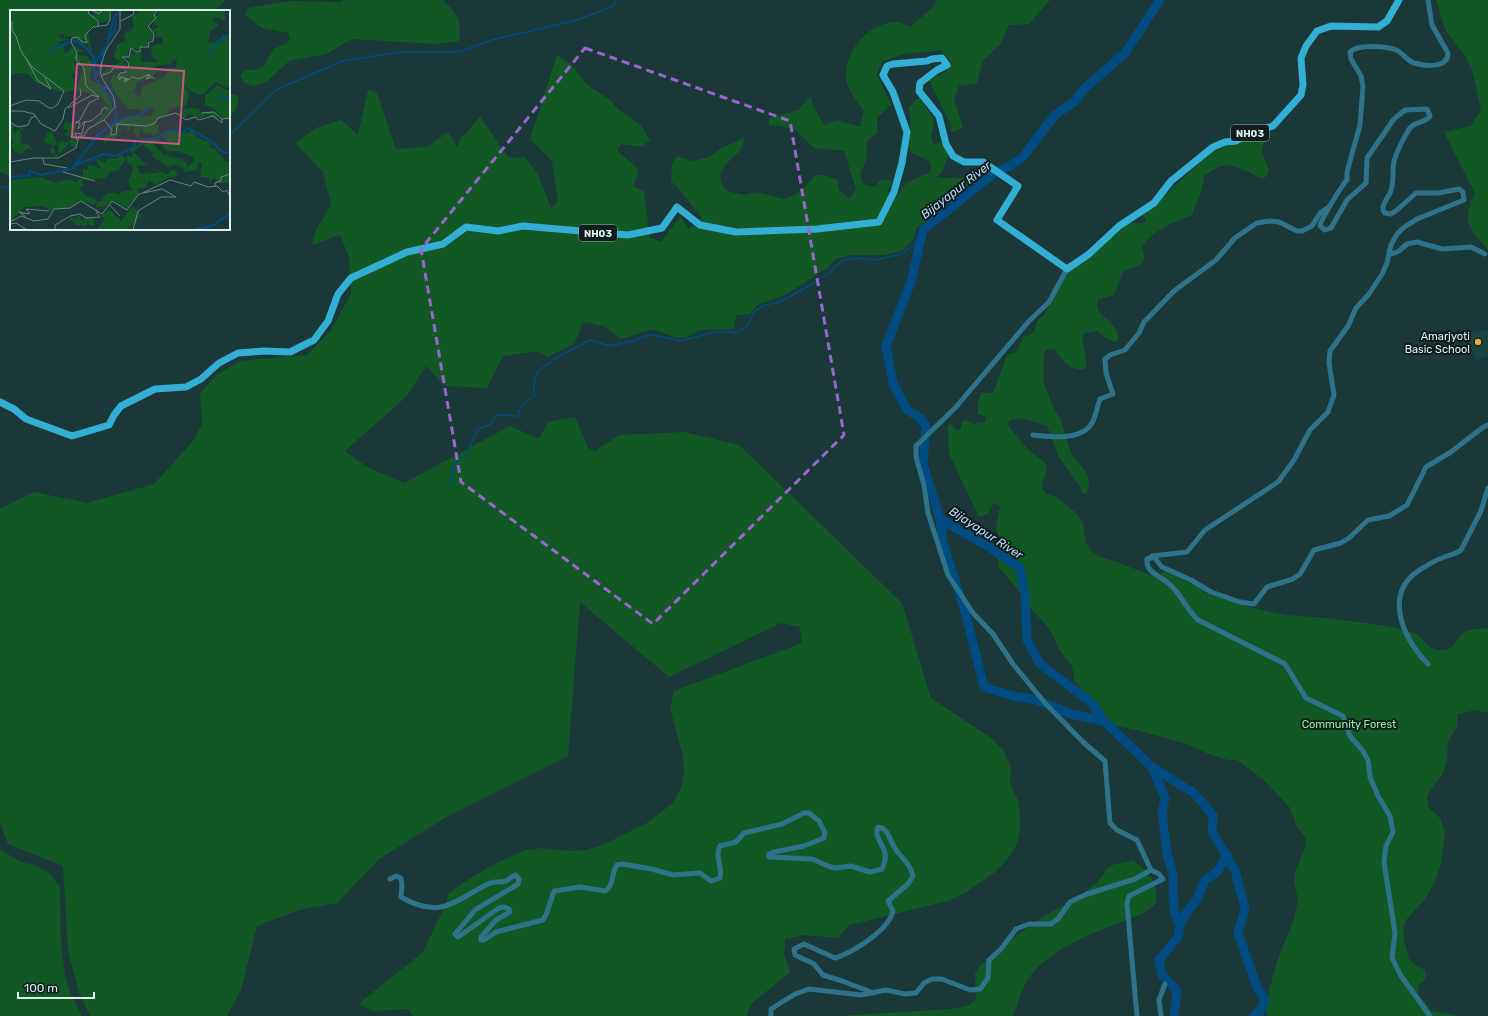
<svg xmlns="http://www.w3.org/2000/svg" width="1488" height="1016" font-family="Rubik,sans-serif">
	<rect width="100%" height="100%" fill="#1b3839"/>
	<!-- built -->
	<polygon fill="#1a4344" points="1488,330 1488,356 1476,360 1465,335 1471,332"/>
	<!-- green -->
	<g fill="#125825">
		<polygon points="0,0 225,0 219,7 209,11 11,11 11,176 0,172"/>
		<path d="M343 0H443C459 16 461 19 459 41L436 44 352 39 326 54 289 61 266 82 254 86 244 83 240 76 246 69C269 74 263 59 276 48 279 46 284 45 288 43L290 37 288 33 262 28 245 15 248 8 291 1 342 2Z"/>
		<path d="M937 0H1050L1029 24 1009 25 1001 43 983 61 977 83 959 86 954 98 963 128 951 132V126L929 80 948 71 952 63 941 50 903 54 881 62 877 75 891 105 877 118V133L866 142C868 154 867 163 860 172L863 184 874 187 880 180 892 181 888 191 895 200C903 182 913 179 931 172L930 162 911 152 908 144 911 123 909 107 920 97 934 121 931 136 933 144 941 142 949 154 942 172 936 177C949 180 961 177 974 178L959 194 917 228 913 240 901 251 885 255H851L836 259 827 268 787 294 757 305 750 314 736 315 734 329 700 330 687 337 677 338 652 329 621 339 604 326 583 322 575 343 548 357 537 351 503 356 487 388 445 386 426 366 407 396 345 451 367 467 404 483 510 426 539 439 548 422 575 417 588 448 595 451 619 435 684 432 739 445 902 603 931 698 991 738 1004 751 1011 767 1010 784 1017 798 1020 814V831L1016 846 1007 860 995 872 965 893 948 901 849 925 838 938 804 935 785 939 784 954 790 972 751 1004 747 1016H413L408 1009 374 1011 358 1004 423 952 445 906 449 893 463 883 494 864 526 850 543 848 569 851 585 850 603 845 647 823 673 803 681 788 684 772 683 756 670 708 674 691 802 643 800 627 781 623 669 677 580 602 568 756 448 816 379 859 337 903 299 910 257 926 241 990 227 1016H90L79 992 68 951 63 866 8 844 0 822V509L34 492 87 503 154 484 193 441 202 424 200 393 218 374 240 361 307 355 331 330 351 294 349 257 340 235 312 245 315 232 331 204 323 172 295 143 316 128 341 120 358 135 368 90 377 93 396 149 427 147 448 132 457 147 461 138 480 117 509 158 524 157 537 172 551 208 558 202 552 161 530 139 557 55 572 65 586 84 610 100 619 110 641 125 650 140 642 147 621 144 617 150 639 170 633 186 644 191 650 238 661 242 680 216 688 229 702 218C691 206 684 192 671 181L672 163 677 156 692 161 710 157 720 149 744 138 742 149 728 162 720 173 721 182 726 191 744 195 756 192 784 199C789 197 796 195 801 190 818 175 813 170 838 180L839 190 850 199 856 189 844 151 814 148 798 132 786 127 769 125V118L798 110 811 96 813 106 824 125 837 120 860 127 864 111C856 100 846 89 846 76 845 50 868 25 893 22 898 21 905 25 911 26L932 8Z"/>
		<path d="M1436 0H1488V250C1469 227 1461 224 1475 193L1444 132 1470 126 1481 111 1473 73 1466 57 1446 31Z"/>
		<path d="M229 93 238 96C240 105 234 112 229 118Z"/>
		<path d="M1257 135 1264 140 1262 152 1269 170C1266 183 1258 178 1251 173 1246 170 1233 166 1227 165 1219 165 1210 172 1204 176L1201 192 1192 215C1175 221 1151 231 1142 248 1149 268 1135 265 1123 272L1114 295 1098 299 1097 308C1103 319 1121 326 1118 340L1115 342 1107 339 1097 331 1085 333 1082 337 1087 365 1084 369C1070 371 1063 361 1055 350L1047 349 1044 353 1043 381 1054 409 1061 420 1071 453 1088 475 1089 487 1086 494 1081 492V488L1059 457 1047 426 1023 418 1011 420 1008 423 1009 427 1026 447 1046 464 1047 471 1042 482 1043 490 1046 493 1058 498 1076 513 1083 523 1086 543 1090 550 1100 557 1114 561 1161 579V572L1170 573 1197 586 1205 593 1253 608 1285 615 1327 618 1387 626 1410 632 1418 635 1430 647 1437 650H1445L1452 647 1462 634 1469 630 1488 628V713L1476 710 1458 714 1457 727 1448 742 1447 761 1442 775 1428 794 1427 798 1428 807 1440 818 1445 832 1441 864 1436 879 1426 898 1406 920 1403 928 1404 940 1409 959 1415 965 1425 970 1426 978 1418 986V994L1432 1011 1460 1016H1267L1265 1010 1273 975 1280 953 1294 920 1298 900 1294 882 1295 873 1306 845 1305 837 1297 827 1290 808 1264 780 1237 760H1228L1206 753 1187 744 1137 730 1105 724 1095 717 1088 704 1078 695 1080 687 1078 683H1075L1072 666 1059 649 1051 631 1028 605 1017 588 999 568 998 560 1002 552V544L996 528 1000 507 997 504 993 503 988 514 979 517 949 454 948 426 951 424 957 431 960 430 963 421 966 420 973 424 985 422 986 417 978 414V402L981 393H993L1006 358 1009 354 1016 352 1023 338 1034 332 1038 320 1044 315 1067 273 1122 227 1129 223H1145L1146 219 1142 216 1144 212 1170 191 1211 152Z"/>
		<polygon points="0,849 20,862 35,865 50,874 60,887 61,942 65,975 70,992 82,1016 0,1016"/>
		<path d="M1132 861C1148 868 1159 885 1156 903 1145 915 1128 919 1113 925 1085 936 1045 953 1028 979 1021 990 1018 1004 1013 1016H838L952 1009 969 1005 976 1000 975 974 980 966 1000 947 1043 917 1084 893 1098 882 1108 868 1115 864Z"/>
	</g>
	<g fill="none" stroke-linecap="round" stroke-linejoin="round">
		<!-- stream -->
		<g stroke="#004b82" stroke-width="1.5">
			<polyline points="229,136 276,90 342,61 400,52 459,52 492,40 577,20 614,6 615,0"/>
			<polyline points="0,187 11,188"/>
			<path d="M450 486 453 469 458 461 467 453 478 429 491 424 494 417 500 415 518 416 521 406 534 396C535 391 533 383 535 377 540 364 577 347 590 340L610 346 636 340 648 335H654L680 341 715 332H737L746 327 755 311 763 306 782 301 812 284 830 272 841 261 856 258 874 260 901 254 917 242 923 230"/>
			<polyline points="1262,1009 1264,1016"/>
		</g>
		<!-- river -->
		<g stroke="#004b82" stroke-width="9">
			<polyline points="1160,0 1125,53 1084,89 1074,102 1055,115 1022,158 1010,166 997,171 923,230 911,282 886,346 893,383 907,410 920,418 926,426 923,464 940,519 986,545 1020,568 1025,595 1027,640 1040,664 1093,704 1104,721 1152,767 1194,793 1213,815 1212,832 1235,870 1245,909 1238,933 1257,987 1265,1000 1262,1009 1254,1016"/>
			<polyline points="940,519 943,543 966,615 984,687 1013,696 1036,700 1071,714 1104,721"/>
			<polyline points="1152,767 1165,798 1162,813 1167,853 1173,875 1174,912 1180,925"/>
			<polyline points="1174,1016 1177,991 1162,975 1159,960 1178,937 1180,925 1186,913 1197,899 1205,880 1217,872 1227,855"/>
		</g>
		<!-- minor -->
		<g stroke="#2e738a" stroke-width="5">
			<polyline points="1389,251 1392,254 1399,251 1407,244 1417,242 1442,249 1471,247 1485,254"/>
			<polyline points="1067,269 1049,302 1029,321 956,407 916,446 916,457 924,485 928,513 948,575 973,613 993,634 1013,664 1045,703 1083,742 1105,761 1110,823 1117,830 1137,840 1151,870 1159,874 1163,879 1129,896 1127,904 1137,1016"/>
			<path d="M1033 435C1049 437 1082 441 1092 423 1096 416 1097 407 1100 399L1113 394 1106 373 1105 359 1110 355 1125 350 1139 333 1144 322 1174 291 1216 260 1235 238 1245 231 1257 223 1269 221 1279 222 1297 231H1302L1312 226 1320 213 1330 206"/>
			<path d="M1152 556 1187 552 1205 530 1278 482 1294 460 1310 430 1328 412 1334 395 1329 363 1330 351 1348 326 1356 308 1369 294 1382 274 1387 263 1391 245 1397 234 1403 228 1417 219 1464 200 1463 192 1459 189 1438 193H1416L1397 210 1391 214 1385 213 1383 210C1382 203 1389 197 1391 191 1394 181 1392 172 1394 162 1395 155 1405 135 1410 128 1415 121 1426 123 1430 116L1427 109 1405 110 1394 119 1367 158 1366 183 1347 200 1331 228 1325 230 1320 226C1320 221 1342 185 1347 180V172L1360 125 1363 86 1361 76 1351 59 1350 52C1357 44 1386 46 1396 50 1403 53 1407 61 1414 63 1424 66 1448 69 1448 53L1432 25 1428 0"/>
			<path d="M1428 664C1406 643 1384 599 1414 574 1422 568 1434 561 1444 557 1450 555 1456 554 1461 550L1481 511 1488 488"/>
			<path d="M390 879 396 876 401 878 402 885 401 897C442 921 456 899 490 883 495 881 501 883 506 881 510 879 511 876 516 875L519 879 518 884 475 910 455 934 458 937 499 908 504 907 509 909 510 912 496 920 481 937V940H484L496 932 543 920 546 915 554 891 580 887 605 891C614 886 611 873 617 865L622 864 652 869 673 875 700 873 711 881 720 878C723 867 714 856 720 846L736 842 744 833 782 824 804 813H809L819 821 825 833 824 838 804 846 774 852 769 854V857L812 859 828 866 835 868 851 866 870 872 882 869C893 847 872 842 878 827 888 828 889 838 893 845 900 859 908 858 913 876L908 884 888 901 893 911C889 930 852 953 835 958L804 944 794 949 795 955 814 964 823 975 842 981 874 993"/>
			<polyline points="771,1016 771,1009 795,994 809,989 861,995 886,990 905,994 916,993 924,983 932,979 942,979 970,990 980,989 988,978 989,960 1001,949 1016,929 1029,924 1051,924 1058,919 1070,902 1087,894 1135,879 1151,870"/>
			<polyline points="1161,1016 1159,1000 1165,984"/>
			<path d="M1430 1016 1401 976 1392 958 1395 933 1384 862 1386 846 1393 832 1390 816 1378 796 1370 777 1368 760 1363 751 1350 736 1343 716 1306 698 1285 664 1198 620C1185 608 1181 593 1168 583 1159 575 1146 573 1147 559L1154 557 1162 567 1191 580 1211 592 1240 602 1254 604 1267 587 1293 579 1300 574 1314 550 1341 543 1349 538 1368 520 1389 516 1407 505 1426 467 1451 452 1482 428 1488 425"/>
		</g>
		<!-- major -->
		<polyline stroke="#33aed4" stroke-width="7" points="0,402 14,409 26,419 72,436 109,425 114,415 121,406 155,389 186,387 201,379 219,363 238,353 264,351 290,352 314,340 328,321 338,294 351,278 407,252 443,244 466,227 498,231 523,226 628,235 662,228 677,207 700,225 736,232 817,229 879,222 894,192 902,163 907,132 893,92 883,75 887,66 893,64 927,61 932,59 942,58 947,65 937,70 920,83 919,91 939,116 946,144 953,156 964,162 983,162 1018,186 997,220 1067,269 1089,254 1119,226 1154,203 1171,181 1213,147 1225,142 1236,141 1250,133 1273,126 1301,95 1303,85 1301,58 1306,46 1317,31 1331,26 1378,27 1387,21 1399,0"/>
	</g>
	<!-- marked area -->
	<path fill="none" stroke="#9866cd" stroke-width="3" stroke-dasharray="8 5" stroke-linejoin="round" d="M585 48 790 121 844 435 653 624 461 482 421 249Z"/>
	<!-- markers -->
	<circle fill="#f0a73e" stroke="#101d1d" stroke-width="1.5" cx="1478" cy="342" r="4"/>
	<g text-anchor="middle" stroke-width="4" stroke-linejoin="round" paint-order="stroke">
		<!-- shield labels -->
		<g fill="#101d1d" stroke="#a0afb0" stroke-width="1">
			<rect x="1231" y="125" width="38" height="16" rx="3"/>
			<rect x="579" y="225" width="38" height="16" rx="3"/>
		</g>
		<g font-size="10" font-weight="bold" fill="#ddeeef">
			<text x="1250" y="137">NH03</text>
			<text x="598" y="237">NH03</text>
		</g>
		<!-- poi labels -->
		<g font-size="11" fill="#ddeeef" stroke="#101d1d" text-anchor="end">
			<text x="1470" y="340">Amarjyoti<tspan x="1470" dy="13">Basic School</tspan></text>
		</g>
		<!-- park labels -->
		<g font-size="11" fill="#92f0a0" stroke="#101d1d">
			<text x="1349" y="728">Community Forest</text>
		</g>
		<!-- water labels -->
		<g font-size="12" font-style="italic" fill="#b9d9fa" stroke="#101d1d">
			<text transform="translate(956 190) rotate(-38)" y="4">Bijayapur River</text>
			<text transform="translate(986 533) rotate(33)" y="4">Bijayapur River</text>
		</g>
	</g>
	<!-- overview -->
	<g transform="translate(10 10)">
		<rect width="220" height="220" fill="#1b3839"/>
		<path d="M0 0H78L81 5 87 3 82 0H99V11L90 13 85 8 88 15 81 17 78 22 82 45 77 32 73 29 71 31 75 35 76 39 61 26 54 28V24L46 25 52 29H61L48 32 51 35 57 34 53 38 54 42 57 43 63 36 64 40 65 36 74 42 67 41 68 45 76 46 82 52 80 70 94 77 103 97 93 109 83 117 79 118V115L83 116 91 107 90 104H96L93 93 99 99 93 89 69 80 50 82 25 72 17 63H7L0 66ZM63 51 71 54 73 60 68 76 62 75 65 73 61 65 63 62 66 66 67 62ZM131 0H147L144 4 145 8 137 16 143 24 142 30 137 32V36L129 37 128 40 120 38 117 46 111 47 117 56 104 57 92 67 91 63 110 52 104 47 107 34 116 31 114 24 122 20 124 15 122 7ZM150 0H215V11L209 7 201 10 209 15 200 21 198 32 203 33 220 23V75L217 78 205 72 195 83 188 85 174 76 179 83 176 96 160 99 157 105 149 107 145 114 148 115 149 123 143 126 141 122 135 124 130 117 129 128 123 121 125 120 123 114 120 115 121 120 116 121 118 117 109 116V119L114 122 108 121 107 127 96 132V135L93 129 99 123 106 125V116L103 117V123L100 117 105 112 118 107 140 106 146 100 142 98 130 101 129 99H118L107 86 100 71 104 65 117 62 120 57 118 50 122 43 123 45 132 40 131 52H148L142 46 141 36 153 34V27H145L146 22 142 20 149 17 143 12ZM163 49 167 50 166 58H159L155 66 132 77 130 88 124 82 115 85 124 81 127 72 141 68 148 60 145 59V56L161 54ZM207 75 220 81V110L212 108 204 98 195 95V86ZM174 98 177 100 181 98 189 99 190 103 204 102 211 111 197 105 189 108 178 104 175 108 171 104ZM62 108 64 111 66 118 63 119 67 132 64 139 59 131 63 128 56 125 54 127 58 120 54 119V113L63 112ZM1 113 7 115 2 118 5 123 15 115 17 116 9 122 12 125 10 133 17 134 24 140 18 138 11 144 5 142 1 135 4 130 0 129ZM181 119 187 128 199 132 200 137 205 139 215 151 220 152V173H208L204 167 200 172 199 168 190 167 192 153H189L187 160 174 162 175 159 165 155 158 157 149 150 144 151 147 148 142 147 143 143 133 134 123 142 139 157 150 161H147L135 155 127 156 130 164 152 162 157 164 163 159 168 164 164 168 160 167 145 175 139 170 136 178H127L129 183 117 198 103 190 94 197H86L87 192 95 190 91 188 98 183H107L108 185 114 181H122L118 171 123 160 122 155 117 153V145L122 147 123 143 119 140 132 133H137L136 129 152 127 148 130 151 133H145V136L153 144 156 145V142L158 146 172 149 177 154 176 159 183 152 189 153 184 151 182 146 176 145 180 142 175 144 168 141H157L151 134 158 131 152 126 158 121 178 123ZM42 120 47 134 42 137 45 140 44 145 48 144 49 132 52 131V128L54 133 60 132 47 147 44 146 40 141 42 134 34 133 38 121 40 123ZM112 145 116 149 108 160 102 161 95 168 72 170 73 175 69 179 76 186 85 189 87 191 84 195 69 191 62 196 41 201 33 196 14 197 0 212V170L29 167 46 173 60 169 66 173 73 166V159L77 160 79 155 92 159 85 148 95 153 98 148 106 149ZM123 196 133 208 129 207 125 214 115 220H87L94 209 92 205 99 199 111 211ZM69 205 72 212 74 207H85L83 216 80 215 78 211 77 215 71 216V213L68 216 58 208 62 207 64 211Z" fill="#125825" fill-rule="evenodd"/>
		<path fill="none" stroke="#004b82" stroke-width="2" d="M99 27 104 23 106 10M61 29 74 36 84 47 83 55M39 45 45 37 60 32M200 46 205 34 212 31 213 26H220M85 67 90 59 93 43M94 77 102 80 103 86M208 86 220 88M104 113 118 107 129 106 139 97M65 155 94 144 106 146 125 136V131L145 128 162 120 175 121 178 118 202 132 212 142 220 143M0 167 19 166 20 161 31 165 62 159 88 125 104 113 107 105 104 92 86 69 83 56 97 35 103 9 109 0M183 220 204 215 220 203"/>
		<path fill="none" stroke="#698182" stroke-width="1" d="M79 0 78 3 88 11V16M81 0 89 4 92 0M111 11 124 4 123 0M0 14 2 12V20L6 26 11 41 21 56 54 81 48 94 43 98H39L29 91 16 90 0 96M16 48 28 71 41 79 35 68M90 58 96 40 110 19V0M114 60 117 62 110 63 108 67 110 70V67L118 69 114 70 115 72 122 67 129 69 139 64 137 66 141 65 136 69 142 67 145 69M90 65 92 53M91 66 101 62 103 58H119L118 52 112 47H119L121 38 126 42 130 41V37H139L138 33 143 31 144 24 138 16 146 8 144 5 148 0M91 66 104 88 105 97 94 110M89 87 76 76 74 58 66 49 67 43 61 32 62 28 68 27 71 31 77 33 75 25 83 17 97 15 100 10V0M58 98 82 85 88 87M0 101H12L24 104 31 114 45 121 53 109 55 99 71 85 70 79M191 103 204 102 212 109M0 112 8 117 18 115 21 108 26 106M75 112 81 111 91 103 93 98H97M67 130 65 123 72 124 75 111 68 119 70 112 65 113 70 110 79 93 89 88M33 148 34 154 57 158M0 152 24 148H48L66 138 69 126H74L78 119 94 110 101 118V125L106 124 107 114 137 116 145 113 148 108 166 103 176 110 185 107 189 110 203 106 212 113V109L220 108M53 162 85 171M205 177V173L211 171V167L220 164M99 194 110 206M20 204 16 199 39 201M16 207 9 202 19 204M0 212 11 206 24 211 38 209 44 199 60 198 71 191 92 204 102 191 117 200 128 185 160 170 181 176 184 172 198 177 207 176 213 182 217 180 220 187M0 214 6 213 17 220M45 220V215L60 206 70 204 76 208 90 207 86 202 88 203M123 220 128 201 151 187H166L152 179 133 183"/>
		<path fill="#ca5887" fill-opacity="0.15" stroke="#ca5887" stroke-width="2" d="M67 54 174 61 169 134 62 127Z"/>
		<rect width="220" height="220" fill="none" stroke="#ddeeef" stroke-width="2"/>
	</g>
	<!-- scale -->
	<path d="M18 992v6h76v-6" fill="none" stroke="#ddeeef" stroke-width="2"/>
	<text x="24" y="992" font-size="12" fill="#ddeeef" stroke="#101d1d" stroke-width="3" paint-order="stroke">100 m</text>
</svg>
